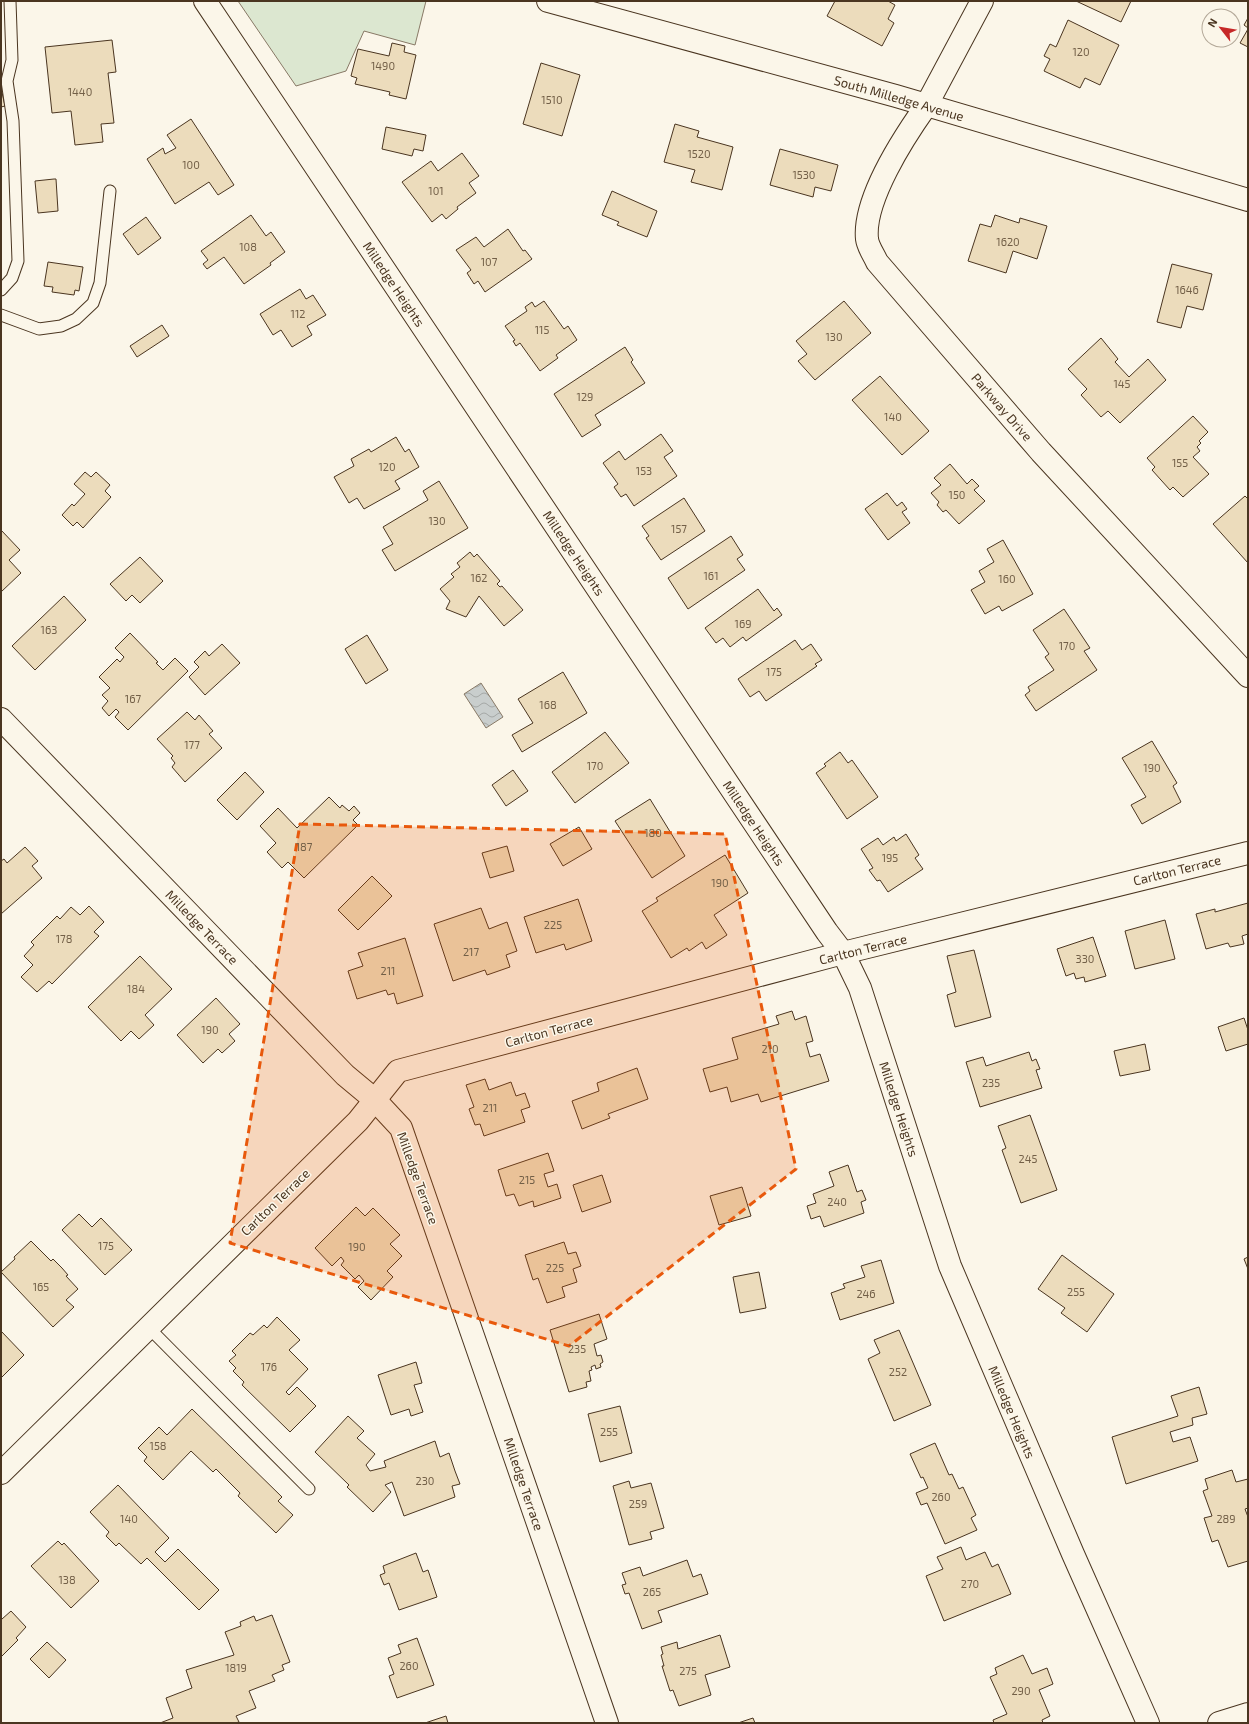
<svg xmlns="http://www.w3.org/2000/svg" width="1249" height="1724" font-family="'Exo 2',sans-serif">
	<defs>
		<pattern id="water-waves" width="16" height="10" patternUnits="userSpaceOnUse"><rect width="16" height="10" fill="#c9cecd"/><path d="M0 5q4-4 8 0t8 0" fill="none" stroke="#a5a8a6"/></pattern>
	</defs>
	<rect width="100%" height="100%" fill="#fbf6e9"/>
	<!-- green -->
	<polygon fill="#dce7d0" stroke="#887966" points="238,1 426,1 415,45 364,31 346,71 296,86"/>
	<!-- water -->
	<polygon fill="url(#water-waves)" stroke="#887966" points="481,683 503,717 486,728 464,694"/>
	<!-- building -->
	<g fill="#ecdcbc" stroke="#4a3520">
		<polygon points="835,1 888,1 895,5 888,19 894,23 882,46 827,16"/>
		<polygon points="1076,1 1131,1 1121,22"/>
		<polygon points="1248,18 1248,28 1244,25"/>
		<polygon points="1068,20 1119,45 1100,85 1085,78 1080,88 1044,71 1050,59 1044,56 1050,44 1056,47"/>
		<polygon points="1248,29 1248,47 1240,43"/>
		<polygon points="112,40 116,72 108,73 114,123 101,124 103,142 75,145 71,111 52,113 45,47"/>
		<polygon points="392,43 405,46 404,52 416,55 406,99 389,95 390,92 355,84 357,78 351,76 358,49 389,56"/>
		<polygon points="541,63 580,75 562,136 523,124"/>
		<polygon points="1,88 5,106 1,107"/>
		<polygon points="191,119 234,185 218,195 209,182 175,204 147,159 163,148 165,154 176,148 167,135"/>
		<polygon points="675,124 699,131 697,137 733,147 722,190 691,182 695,170 664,162"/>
		<polygon points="386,127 426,135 423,151 414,149 412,156 382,149"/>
		<polygon points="780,149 838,165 831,191 815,187 813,197 770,185"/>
		<polygon points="462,153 479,176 469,183 476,193 457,207 458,209 446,219 442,214 432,222 402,182 431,161 438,171"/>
		<polygon points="54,179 56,179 58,211 38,213 35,181"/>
		<polygon points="612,191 657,211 647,237 617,225 619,222 602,215"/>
		<polygon points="251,215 266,236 271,232 285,252 270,263 271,265 244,284 224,257 207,269 203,264 208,260 201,251"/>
		<polygon points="995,215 1019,223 1020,218 1047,226 1037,259 1013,251 1006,273 968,261 980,224 991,227"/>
		<polygon points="146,217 161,238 138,255 123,234"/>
		<polygon points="508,229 523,251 525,250 532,259 485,292 478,281 474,284 467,273 471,270 456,250 476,237 484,247"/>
		<polygon points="48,262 83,267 79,291 75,290 74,295 52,292 53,287 44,286"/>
		<polygon points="1172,264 1212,274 1203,310 1187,306 1181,328 1157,322"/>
		<polygon points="300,289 306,299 313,295 326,315 307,326 312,335 292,347 281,330 273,335 260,314"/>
		<polygon points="544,301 564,329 568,326 577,340 556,355 558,358 540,371 520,343 516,346 513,341 515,340 505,326 527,311 525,307 532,302 535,307"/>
		<polygon points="844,301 871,333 815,380 798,361 807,354 796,341"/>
		<polygon points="162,325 169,336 137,357 130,346"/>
		<polygon points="1101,338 1118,359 1115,362 1129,377 1148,359 1166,380 1120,423 1108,411 1101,417 1081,395 1087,389 1068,369"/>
		<polygon points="625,347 633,360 631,362 645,383 595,415 601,425 582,437 554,394"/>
		<polygon points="880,376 929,431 902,455 852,400"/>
		<polygon points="1193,416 1208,432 1199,441 1201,443 1197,447 1200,451 1193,457 1209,474 1183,497 1173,487 1170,490 1152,470 1155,467 1147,458"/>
		<polygon points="661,434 673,451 664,457 677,476 634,506 626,494 621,497 614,487 618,484 603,463 619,451 625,460"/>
		<polygon points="396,437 405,452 409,449 419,467 395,481 400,489 364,509 357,498 349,503 334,477 354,466 351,459 369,449 371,452"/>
		<polygon points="950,464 967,484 972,479 979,486 974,490 985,501 959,524 946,510 943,512 937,505 939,502 931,493 941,485 934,478"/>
		<polygon points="85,472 91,477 96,472 110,485 105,491 111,497 83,528 77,522 73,526 62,515 72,504 74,506 85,494 74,484"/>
		<polygon points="439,481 468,528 395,571 382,550 393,544 383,527 428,500 423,491"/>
		<polygon points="887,493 897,506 902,502 907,509 902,512 910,523 888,540 865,509"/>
		<polygon points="1245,496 1248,499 1248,563 1213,524"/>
		<polygon points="684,498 705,531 661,560 646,538 649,536 642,526"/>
		<polygon points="1,530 20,550 9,560 21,573 1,592"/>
		<polygon points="731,536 743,555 737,559 745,570 688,609 668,578"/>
		<polygon points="1003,540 1033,594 1002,611 999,606 985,614 971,590 985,582 979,571 994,562 987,549"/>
		<polygon points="470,552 474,557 477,554 500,581 497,584 500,587 502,586 523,610 504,626 479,596 466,617 446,609 450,601 440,589 454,577 451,574 460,567 457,563"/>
		<polygon points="140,557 163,581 140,603 132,595 126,601 110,584"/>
		<polygon points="758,589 774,611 777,608 782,615 746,641 743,637 730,647 723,638 716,643 705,628"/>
		<polygon points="64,596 86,620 35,670 12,646"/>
		<polygon points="1064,609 1090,648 1084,651 1097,670 1036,711 1025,695 1030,691 1028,687 1054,670 1045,657 1049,654 1033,630"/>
		<polygon points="130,633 158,662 156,663 163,670 175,658 188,671 128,730 115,717 119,712 116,709 109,716 102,708 108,701 102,695 110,688 99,677 117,659 120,662 124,657 115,648"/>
		<polygon points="367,635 388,670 366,684 345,649"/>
		<polygon points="795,640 802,650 811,644 822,660 815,664 817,666 766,701 759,691 750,697 738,679"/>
		<polygon points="222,644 240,663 205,695 189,677 199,667 194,662 205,651 209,656"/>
		<polygon points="563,672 587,713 522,752 512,735 533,723 518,699"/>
		<polygon points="187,712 195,720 199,715 213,731 209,734 222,748 185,782 172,767 175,763 171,758 173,756 157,739"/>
		<polygon points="605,732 629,763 575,803 552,772"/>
		<polygon points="1152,741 1177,783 1173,786 1181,802 1142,824 1131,805 1146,797 1122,758"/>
		<polygon points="840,752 848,763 852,760 878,797 847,819 816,773 826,766 824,764"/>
		<polygon points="513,770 528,791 506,806 492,785"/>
		<polygon points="245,772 264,792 237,820 217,800"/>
		<polygon points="329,797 340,808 342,805 349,811 354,806 360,813 353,820 358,825 304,878 288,862 282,868 267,852 276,843 260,826 278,808 297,828"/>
		<polygon points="650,799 685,856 652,878 615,821"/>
		<polygon points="579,827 592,849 563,866 550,844"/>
		<polygon points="906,834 919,855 915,858 923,869 888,892 880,880 877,881 869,870 873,868 861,849 878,838 883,845 894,837 896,841"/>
		<polygon points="507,846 514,871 490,878 482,853"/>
		<polygon points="25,847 38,861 32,866 42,878 1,914 1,861 4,859 7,863"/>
		<polygon points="725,855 748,893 714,915 727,935 706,949 702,942 689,951 687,948 671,958 642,911 658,901 656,898"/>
		<polygon points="372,876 392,896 358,930 338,910"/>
		<polygon points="578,899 592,941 566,950 564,944 536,953 524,917"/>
		<polygon points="1248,903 1248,934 1242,936 1244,944 1230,947 1228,943 1206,949 1196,914 1215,909 1215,912"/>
		<polygon points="89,906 104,922 94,932 99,936 52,984 49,981 37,992 21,977 33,965 24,956 34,945 31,942 57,916 60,919 71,907 80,915"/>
		<polygon points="481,908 489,929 507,922 517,951 506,955 510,967 487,975 485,970 453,981 434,924"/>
		<polygon points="1165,920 1175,959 1135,969 1125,931"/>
		<polygon points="1093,937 1106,976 1085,982 1084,977 1076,979 1074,973 1066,976 1057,949"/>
		<polygon points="405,938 423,996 397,1004 394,993 388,995 386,990 357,999 348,971 363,966 358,953"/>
		<polygon points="974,950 991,1017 955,1027 947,995 956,992 947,956"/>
		<polygon points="140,956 172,989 145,1015 154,1025 139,1039 131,1031 121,1041 88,1007"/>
		<polygon points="216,998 240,1024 229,1034 235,1041 222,1053 218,1049 203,1063 177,1035"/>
		<polygon points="792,1011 795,1020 806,1016 813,1041 806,1043 810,1057 820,1054 829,1081 761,1102 758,1094 731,1102 727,1087 710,1092 703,1069 738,1059 732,1038 779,1024 776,1016"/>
		<polygon points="1244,1018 1248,1030 1248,1044 1226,1051 1218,1027"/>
		<polygon points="1145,1044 1150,1070 1120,1076 1114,1051"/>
		<polygon points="1029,1052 1032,1061 1036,1059 1040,1069 1036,1070 1042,1088 980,1107 966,1062 983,1057 986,1066"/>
		<polygon points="637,1068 648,1099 608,1114 610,1118 582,1129 572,1101 599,1091 597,1083"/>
		<polygon points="485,1079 489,1090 511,1082 516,1096 525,1093 530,1107 521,1110 525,1122 484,1136 480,1124 475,1125 469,1109 474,1107 466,1085"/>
		<polygon points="1030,1115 1057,1190 1021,1203 1002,1150 1006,1148 998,1126"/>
		<polygon points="548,1153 554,1171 544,1174 548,1187 557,1184 561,1198 534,1207 533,1201 519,1206 514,1194 506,1196 498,1170"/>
		<polygon points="848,1165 857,1192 862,1190 866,1200 861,1202 864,1213 824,1227 820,1216 811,1219 807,1206 816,1203 813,1194 834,1186 829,1172"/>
		<polygon points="602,1175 611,1202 582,1212 573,1185"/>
		<polygon points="742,1187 751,1216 719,1225 710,1196"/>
		<polygon points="356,1207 365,1216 373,1208 400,1235 390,1244 402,1256 387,1271 393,1277 371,1300 358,1287 364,1281 359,1275 355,1279 341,1265 344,1261 341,1257 332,1266 315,1248"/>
		<polygon points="79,1214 92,1227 101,1218 132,1250 105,1275 62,1230"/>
		<polygon points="31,1241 51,1261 53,1259 62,1268 68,1275 66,1276 78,1289 66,1300 74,1307 53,1327 1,1272 15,1259 14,1257"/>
		<polygon points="564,1242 568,1254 576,1252 581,1266 573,1269 577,1282 562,1287 565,1297 547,1303 538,1278 533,1280 525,1255"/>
		<polygon points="1062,1255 1114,1294 1087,1332 1061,1313 1065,1308 1038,1289"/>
		<polygon points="1248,1257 1248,1269 1244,1259"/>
		<polygon points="881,1260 894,1303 840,1320 831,1293 845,1288 843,1284 865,1277 861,1266"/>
		<polygon points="759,1272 766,1308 740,1313 733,1277"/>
		<polygon points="599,1314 607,1339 594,1344 597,1356 601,1355 603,1362 600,1364 601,1367 596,1369 595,1365 591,1367 592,1370 589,1371 591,1381 586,1382 587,1387 569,1392 550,1330"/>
		<polygon points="277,1317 300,1340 289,1350 308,1369 286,1392 289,1395 297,1387 316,1406 290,1432 242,1385 244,1382 233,1371 236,1368 229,1361 236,1355 232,1351 250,1333 253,1335 264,1325 267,1328"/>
		<polygon points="899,1330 931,1405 894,1421 868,1359 880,1353 874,1340"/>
		<polygon points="1,1331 24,1355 1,1378"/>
		<polygon points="416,1362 422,1383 414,1385 423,1412 411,1416 409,1409 391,1415 378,1375"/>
		<polygon points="1199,1387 1207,1414 1192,1418 1193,1425 1170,1432 1173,1442 1190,1437 1198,1461 1126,1484 1112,1437 1178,1416 1171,1396"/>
		<polygon points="620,1406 632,1453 600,1462 588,1414"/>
		<polygon points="192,1409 282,1497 278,1501 293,1515 276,1533 238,1496 240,1493 216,1469 213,1472 191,1451 163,1480 144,1461 147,1457 138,1448 159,1427 167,1435"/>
		<polygon points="348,1416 364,1431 357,1438 375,1454 366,1465 370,1471 386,1467 384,1461 435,1441 440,1457 449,1453 455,1471 460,1484 452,1486 455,1497 404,1516 392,1482 385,1485 391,1492 373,1512 347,1487 349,1485 315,1452"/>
		<polygon points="935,1443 949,1475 952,1474 959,1489 963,1487 976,1515 971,1518 977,1530 945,1544 927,1503 921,1505 916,1493 928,1488 923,1477 921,1478 910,1454"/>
		<polygon points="1232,1470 1236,1482 1248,1479 1248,1508 1245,1509 1248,1517 1248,1561 1228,1567 1218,1540 1212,1542 1204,1518 1212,1516 1203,1491 1208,1489 1205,1479"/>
		<polygon points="629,1481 631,1488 651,1483 664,1528 650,1532 652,1539 629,1545 613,1486"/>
		<polygon points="118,1485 169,1538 155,1552 165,1562 178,1549 219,1590 199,1610 147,1558 141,1564 119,1543 116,1546 106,1536 109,1532 90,1512"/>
		<polygon points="58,1541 62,1545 64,1543 99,1581 71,1608 31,1566"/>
		<polygon points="961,1547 966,1560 985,1552 992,1567 998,1564 1011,1594 944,1621 926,1576 943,1569 937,1557"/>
		<polygon points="416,1553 423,1572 428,1570 437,1597 399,1610 389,1583 384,1585 380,1575 385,1573 383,1566"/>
		<polygon points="687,1560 693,1577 701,1574 708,1594 658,1611 662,1622 642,1629 629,1593 625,1594 622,1585 626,1584 622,1573 640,1567 643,1576"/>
		<polygon points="11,1611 26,1627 16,1638 18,1640 1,1657 1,1618 2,1619"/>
		<polygon points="272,1615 290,1662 282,1665 284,1670 272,1675 275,1681 249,1691 256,1708 236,1716 239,1722 235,1723 160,1723 173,1718 166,1698 192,1688 186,1670 234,1655 225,1632 241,1626 240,1622 254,1616 256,1621"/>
		<polygon points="720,1635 730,1667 705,1675 711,1695 679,1706 673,1690 670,1691 662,1666 664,1666 661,1655 663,1654 661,1647 677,1642 678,1649"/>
		<polygon points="417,1638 434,1685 397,1698 389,1676 394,1674 388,1658 401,1653 398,1645"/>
		<polygon points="47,1642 66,1660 49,1678 30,1659"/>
		<polygon points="1023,1655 1032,1674 1047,1668 1053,1684 1039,1690 1050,1716 1042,1720 1043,1723 994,1723 993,1720 1007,1714 990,1677 997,1674 995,1668"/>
		<polygon points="446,1716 448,1723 425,1723"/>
		<polygon points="753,1718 755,1723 738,1723"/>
	</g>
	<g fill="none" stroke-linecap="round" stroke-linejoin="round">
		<!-- lane casing -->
		<g stroke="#4a3520" stroke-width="13">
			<g id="lane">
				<polyline points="1,290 12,278 18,261 13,121 7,81 12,60 10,1"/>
				<polyline points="1,315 39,329 61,326 76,319 93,303 100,283 110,191"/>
				<polyline points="148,1327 309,1489"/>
			</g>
		</g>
		<!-- street casing -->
		<g stroke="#4a3520" stroke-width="24">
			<g id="street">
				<polyline points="205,1 827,932 843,953 860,988 950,1266 1073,1554 1148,1723"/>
				<path d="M926 106C904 137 863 200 867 239 868 247 874 255 877 262L1041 452 1248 676"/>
				<polyline points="1,719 345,1075 375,1100 401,1128 607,1723"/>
				<polyline points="1,1473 358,1121 398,1071 843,953 1248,853"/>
				<polyline points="1219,1723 1248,1714"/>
			</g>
		</g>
		<!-- secondary casing -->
		<g stroke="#4a3520" stroke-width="24">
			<g id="secondary">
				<polyline points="548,1 896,96 1248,200"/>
				<polyline points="926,106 982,1"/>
			</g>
		</g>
		<!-- lane -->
		<use href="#lane" stroke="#fbf6e9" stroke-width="11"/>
		<!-- street -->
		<use href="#street" stroke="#fbf6e9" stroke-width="22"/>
		<!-- secondary -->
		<use href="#secondary" stroke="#fbf6e9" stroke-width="22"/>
	</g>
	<!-- marked area -->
	<path fill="#e8590c" fill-opacity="0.2" stroke="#e8590c" stroke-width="3" stroke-dasharray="8 5" stroke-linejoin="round" d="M300 824 725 834 796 1169 569 1346 230 1243Z"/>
	<g text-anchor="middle" stroke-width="3" stroke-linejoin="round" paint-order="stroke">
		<!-- number labels -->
		<g font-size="11" fill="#725f47">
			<text x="1081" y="56">120</text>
			<text x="383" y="70">1490</text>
			<text x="80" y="96">1440</text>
			<text x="552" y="104">1510</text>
			<text x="699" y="158">1520</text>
			<text x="191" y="169">100</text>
			<text x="804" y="179">1530</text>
			<text x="436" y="195">101</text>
			<text x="1008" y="246">1620</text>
			<text x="248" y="251">108</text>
			<text x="489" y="266">107</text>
			<text x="1187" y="294">1646</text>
			<text x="298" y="318">112</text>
			<text x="542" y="334">115</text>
			<text x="834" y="341">130</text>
			<text x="1122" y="388">145</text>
			<text x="585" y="401">129</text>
			<text x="893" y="421">140</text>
			<text x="1180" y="467">155</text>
			<text x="387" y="471">120</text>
			<text x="644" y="475">153</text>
			<text x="957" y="499">150</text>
			<text x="437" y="525">130</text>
			<text x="679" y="533">157</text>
			<text x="711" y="580">161</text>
			<text x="479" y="582">162</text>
			<text x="1007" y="583">160</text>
			<text x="743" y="628">169</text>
			<text x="49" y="634">163</text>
			<text x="1067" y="650">170</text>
			<text x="774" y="676">175</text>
			<text x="133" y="703">167</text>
			<text x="548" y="709">168</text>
			<text x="192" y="749">177</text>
			<text x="595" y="770">170</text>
			<text x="1152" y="772">190</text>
			<text x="653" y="837">180</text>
			<text x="304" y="851">187</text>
			<text x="890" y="862">195</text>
			<text x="720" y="887">190</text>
			<text x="553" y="929">225</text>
			<text x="64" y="943">178</text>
			<text x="471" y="956">217</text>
			<text x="1085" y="963">330</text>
			<text x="388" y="975">211</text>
			<text x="136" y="993">184</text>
			<text x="210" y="1034">190</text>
			<text x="770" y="1053">210</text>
			<text x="991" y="1087">235</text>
			<text x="490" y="1112">211</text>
			<text x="1028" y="1163">245</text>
			<text x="527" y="1184">215</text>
			<text x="837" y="1206">240</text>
			<text x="106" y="1250">175</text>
			<text x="357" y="1251">190</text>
			<text x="555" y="1272">225</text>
			<text x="41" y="1291">165</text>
			<text x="1076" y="1296">255</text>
			<text x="866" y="1298">246</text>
			<text x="577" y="1353">235</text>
			<text x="269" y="1371">176</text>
			<text x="898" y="1376">252</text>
			<text x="609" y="1436">255</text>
			<text x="158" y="1450">158</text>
			<text x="425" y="1485">230</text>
			<text x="941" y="1501">260</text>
			<text x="638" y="1508">259</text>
			<text x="129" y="1523">140</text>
			<text x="1226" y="1523">289</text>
			<text x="67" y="1584">138</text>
			<text x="970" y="1588">270</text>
			<text x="652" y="1596">265</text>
			<text x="409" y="1670">260</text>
			<text x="236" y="1672">1819</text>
			<text x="688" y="1675">275</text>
			<text x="1021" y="1695">290</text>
		</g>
		<!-- street labels -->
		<g font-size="13" fill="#4a3520" stroke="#fbf6e9">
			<text transform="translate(899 98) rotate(16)" y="5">South Milledge Avenue</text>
			<text transform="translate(394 284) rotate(56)" y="5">Milledge Heights</text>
			<text transform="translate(1002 407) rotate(49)" y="5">Parkway Drive</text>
			<text transform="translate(574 553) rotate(56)" y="5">Milledge Heights</text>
			<text transform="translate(754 823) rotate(56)" y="5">Milledge Heights</text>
			<text transform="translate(1177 870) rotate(-14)" y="5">Carlton Terrace</text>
			<text transform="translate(202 927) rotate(46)" y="5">Milledge Terrace</text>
			<text transform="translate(863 949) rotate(-14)" y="5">Carlton Terrace</text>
			<text transform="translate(549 1031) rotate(-15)" y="5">Carlton Terrace</text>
			<text transform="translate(899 1109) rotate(72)" y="5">Milledge Heights</text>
			<text transform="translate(418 1178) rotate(70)" y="5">Milledge Terrace</text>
			<text transform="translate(275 1202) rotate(-44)" y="5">Carlton Terrace</text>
			<text transform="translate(1012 1412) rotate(67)" y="5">Milledge Heights</text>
			<text transform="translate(524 1484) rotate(71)" y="5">Milledge Terrace</text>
		</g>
	</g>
	<!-- border -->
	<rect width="1249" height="1724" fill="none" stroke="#4a3520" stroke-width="4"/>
	<!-- north arrow -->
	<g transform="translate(1221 28) rotate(301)"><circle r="19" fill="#fbf6e9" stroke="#b4a999"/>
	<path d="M0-3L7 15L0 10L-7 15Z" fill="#c62828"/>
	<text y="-6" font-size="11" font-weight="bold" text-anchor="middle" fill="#4a3520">N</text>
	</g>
</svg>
